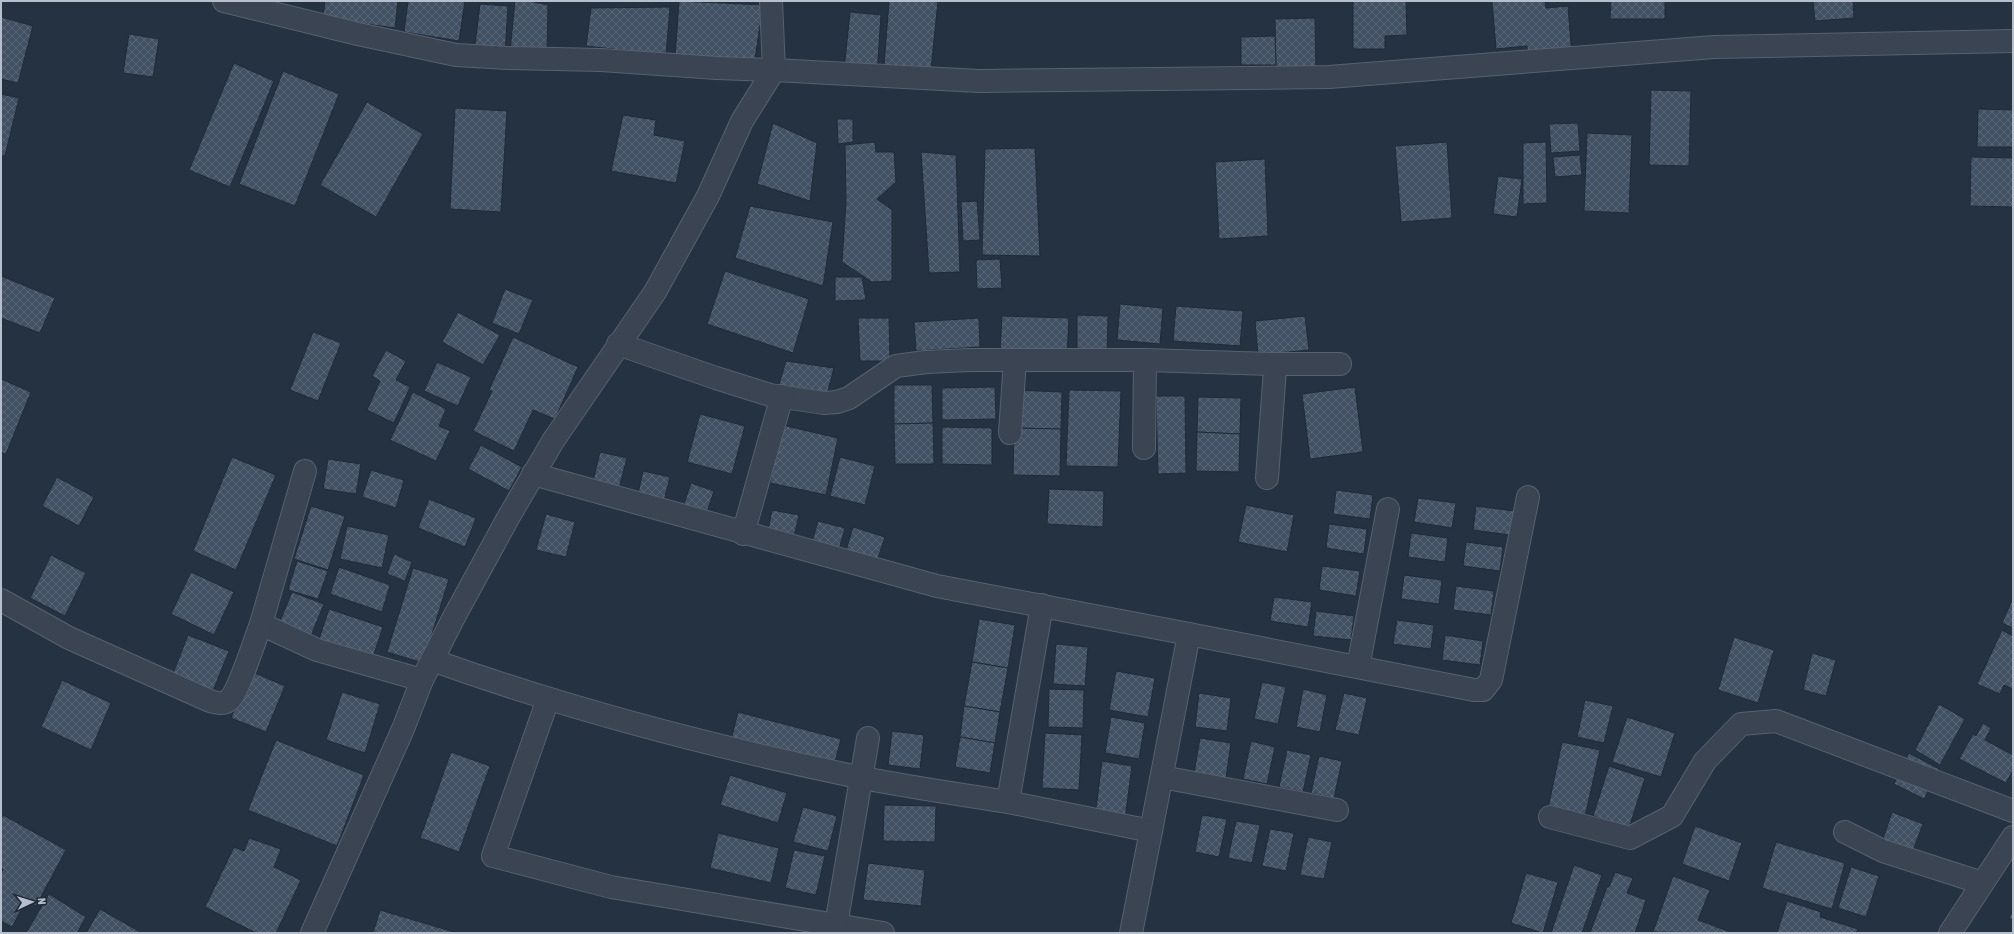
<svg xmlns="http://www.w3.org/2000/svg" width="2014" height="934" font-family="'Asap Condensed',sans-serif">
	<defs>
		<pattern id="building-cross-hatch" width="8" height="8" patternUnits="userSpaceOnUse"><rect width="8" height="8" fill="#415062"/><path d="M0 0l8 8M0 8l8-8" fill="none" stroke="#5a6777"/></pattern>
	</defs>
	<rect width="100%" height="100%" fill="#253242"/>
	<!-- building -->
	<g fill="url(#building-cross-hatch)" stroke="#202b39">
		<polygon points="325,1 398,1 395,28 323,18"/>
		<polygon points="408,1 465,1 459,41 404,32"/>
		<polygon points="515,1 529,1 548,5 547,54 510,51"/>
		<polygon points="679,1 763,5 754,66 675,57"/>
		<polygon points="889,1 938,1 931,70 884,65"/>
		<polygon points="1353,1 1406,1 1407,35 1385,36 1385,49 1353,49"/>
		<polygon points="1492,1 1545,1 1546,8 1568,6 1572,56 1528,59 1527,46 1496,49"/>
		<polygon points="1611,1 1665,1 1665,19 1610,19"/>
		<polygon points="1813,1 1853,1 1854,18 1815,21"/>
		<polygon points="480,4 508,6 505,55 474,53"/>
		<polygon points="670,7 666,55 586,46 591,8"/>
		<polygon points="850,12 881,15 877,75 844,70"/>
		<polygon points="1,17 33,26 18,83 1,79"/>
		<polygon points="1315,18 1316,73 1276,73 1275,19"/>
		<polygon points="129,34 159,39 153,77 123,73"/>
		<polygon points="1275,36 1276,65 1241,65 1241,37"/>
		<polygon points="234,63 274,81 230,187 189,170"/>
		<polygon points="283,71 339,94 295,206 239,184"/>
		<polygon points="1651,90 1691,91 1689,166 1649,165"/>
		<polygon points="1,94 19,98 5,156 1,155"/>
		<polygon points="367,102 423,134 376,217 320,185"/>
		<polygon points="455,108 507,111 501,212 450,209"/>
		<polygon points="1978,109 2013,110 2013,147 1977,147"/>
		<polygon points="623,115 656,120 654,135 685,141 676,183 611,171"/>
		<polygon points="837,119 853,119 853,142 838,144"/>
		<polygon points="773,123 817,143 810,201 757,184"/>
		<polygon points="1578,123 1580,151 1551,153 1549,124"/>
		<polygon points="1587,133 1632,135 1629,213 1584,211"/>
		<polygon points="875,142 876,152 894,152 896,182 877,199 892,210 892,281 872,282 842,262 846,202 845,145"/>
		<polygon points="1447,142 1452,218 1401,222 1395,146"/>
		<polygon points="1546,142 1547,203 1523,204 1523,143"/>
		<polygon points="1035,148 1040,256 982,255 985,149"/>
		<polygon points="921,152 956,155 960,272 929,273"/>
		<polygon points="1580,155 1582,175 1555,177 1553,157"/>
		<polygon points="1971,157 2013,158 2013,207 1970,206"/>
		<polygon points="1265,159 1268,236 1219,239 1215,162"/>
		<polygon points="1498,176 1522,179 1517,217 1493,214"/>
		<polygon points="977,201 980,240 963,241 961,202"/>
		<polygon points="750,206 833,222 823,286 735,258"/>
		<polygon points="1000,259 1002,288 977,289 976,260"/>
		<polygon points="725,271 809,299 793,353 707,324"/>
		<polygon points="1,276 55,298 40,333 1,318"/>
		<polygon points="835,277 862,277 866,300 835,301"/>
		<polygon points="505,289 533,300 519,334 492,323"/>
		<polygon points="1120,304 1163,308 1160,344 1117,340"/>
		<polygon points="1176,306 1243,311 1240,346 1173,341"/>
		<polygon points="458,312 500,335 483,365 442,342"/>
		<polygon points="1077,315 1108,316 1107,359 1077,359"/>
		<polygon points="1002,316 1069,318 1067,355 1000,352"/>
		<polygon points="1305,316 1309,350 1258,355 1255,321"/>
		<polygon points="858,318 889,318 890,361 860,361"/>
		<polygon points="979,318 980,347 916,351 914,322"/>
		<polygon points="313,332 341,343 318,401 290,390"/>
		<polygon points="513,337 578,367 555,419 533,410 514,451 473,431 492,391 489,390"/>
		<polygon points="386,350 406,361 396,380 410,387 394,423 367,410 380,381 372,376"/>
		<polygon points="786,361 834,368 826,398 778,388"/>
		<polygon points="437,362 471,377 458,406 424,391"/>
		<polygon points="1,379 31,392 6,454 1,452"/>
		<polygon points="894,385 932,385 933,423 894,424"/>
		<polygon points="995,387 996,419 942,420 942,388"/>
		<polygon points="1355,387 1363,452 1310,459 1302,394"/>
		<polygon points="1015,390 1062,392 1061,429 1014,428"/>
		<polygon points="1069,390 1121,391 1118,467 1066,466"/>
		<polygon points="413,392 446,409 439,426 450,431 436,461 390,440"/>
		<polygon points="1156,396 1185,396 1186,473 1158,474"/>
		<polygon points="1198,397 1241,398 1240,434 1197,432"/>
		<polygon points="700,414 745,426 732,474 687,462"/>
		<polygon points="933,423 934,464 895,464 894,424"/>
		<polygon points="782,425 838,438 826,495 770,483"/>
		<polygon points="942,427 992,428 992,465 942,464"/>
		<polygon points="1014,428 1061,429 1060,476 1013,475"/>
		<polygon points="1197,432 1240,434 1239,472 1196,471"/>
		<polygon points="481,445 522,467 509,491 468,469"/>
		<polygon points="600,452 627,458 618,492 592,485"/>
		<polygon points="232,457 276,475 236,570 193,551"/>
		<polygon points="840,457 875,466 865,505 830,496"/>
		<polygon points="328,459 361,464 356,494 323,489"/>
		<polygon points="371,470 404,480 396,508 362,497"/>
		<polygon points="643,471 670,477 663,505 637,498"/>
		<polygon points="57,477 94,497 79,526 42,506"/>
		<polygon points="691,483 714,491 705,518 682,510"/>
		<polygon points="1049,489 1104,491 1103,527 1047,524"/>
		<polygon points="1336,490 1373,495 1370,519 1333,514"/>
		<polygon points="1418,498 1456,503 1452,528 1414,522"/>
		<polygon points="429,499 476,518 465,547 418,528"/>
		<polygon points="1246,505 1294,515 1287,552 1238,542"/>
		<polygon points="311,506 345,516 328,570 294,559"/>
		<polygon points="1476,506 1514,511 1510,535 1473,530"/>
		<polygon points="772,510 799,515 793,541 767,535"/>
		<polygon points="546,514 575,522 566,557 536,550"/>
		<polygon points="818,521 845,528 838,553 811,546"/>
		<polygon points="1329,524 1367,529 1364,554 1326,548"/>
		<polygon points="347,526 389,535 382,568 340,559"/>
		<polygon points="853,527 885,537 876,564 845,554"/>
		<polygon points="1411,533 1448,538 1445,562 1408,557"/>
		<polygon points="1466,542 1503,547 1500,571 1463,566"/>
		<polygon points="394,554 412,562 405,581 387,574"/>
		<polygon points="51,555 86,573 65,616 30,598"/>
		<polygon points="297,561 328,571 318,599 288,590"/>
		<polygon points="1322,566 1360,571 1356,596 1319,590"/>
		<polygon points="339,567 390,585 382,612 330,594"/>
		<polygon points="413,568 449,579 423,663 387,652"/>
		<polygon points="191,572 234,592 214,635 171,614"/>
		<polygon points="1404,575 1442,580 1439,604 1401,599"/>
		<polygon points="1456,586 1494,591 1491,615 1453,610"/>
		<polygon points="292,592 324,604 308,643 276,631"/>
		<polygon points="1274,597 1312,602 1308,627 1270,621"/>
		<polygon points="2013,598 2013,628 2002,623"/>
		<polygon points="329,609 383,627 372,660 318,642"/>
		<polygon points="1316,611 1354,616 1351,640 1313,636"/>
		<polygon points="979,619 1015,625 1008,668 972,662"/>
		<polygon points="1397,620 1434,625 1431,649 1393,644"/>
		<polygon points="2002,630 2013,636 2013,689 2004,685 2000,694 1977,684"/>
		<polygon points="188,635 229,651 213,691 172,676"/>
		<polygon points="1445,635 1483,641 1480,665 1442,660"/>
		<polygon points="1734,637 1774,650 1758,703 1718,690"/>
		<polygon points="1056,644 1088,647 1085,686 1053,684"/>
		<polygon points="1812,653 1836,660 1826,696 1803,690"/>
		<polygon points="972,662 1008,668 1000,712 964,706"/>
		<polygon points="250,671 285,686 266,732 231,718"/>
		<polygon points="1116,671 1155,678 1148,717 1109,710"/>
		<polygon points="62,680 111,703 91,750 41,727"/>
		<polygon points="1262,682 1286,687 1278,724 1254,719"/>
		<polygon points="1049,689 1084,690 1083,728 1048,727"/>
		<polygon points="1303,689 1327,695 1320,732 1296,727"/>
		<polygon points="342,692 380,704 365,753 326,740"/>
		<polygon points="1199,693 1231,698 1227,731 1195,727"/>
		<polygon points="1344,693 1367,698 1359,735 1335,730"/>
		<polygon points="1585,700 1613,706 1604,743 1577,737"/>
		<polygon points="1939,704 1965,719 1940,765 1915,750"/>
		<polygon points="964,706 1000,712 995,743 960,737"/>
		<polygon points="738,712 841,739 834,766 731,740"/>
		<polygon points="1111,717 1145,723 1139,759 1105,753"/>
		<polygon points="1627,717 1675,733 1661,777 1612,762"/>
		<polygon points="1983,723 1991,728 1985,740 2013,755 2013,770 2006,783 1959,759 1973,734 1976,736"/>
		<polygon points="892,731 924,735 920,769 888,765"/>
		<polygon points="1045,733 1082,735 1079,790 1042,788"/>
		<polygon points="960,737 995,743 990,773 955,767"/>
		<polygon points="1200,738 1231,743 1226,778 1194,773"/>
		<polygon points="276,740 364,775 337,846 248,810"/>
		<polygon points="1251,741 1275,747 1267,784 1243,779"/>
		<polygon points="1562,742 1600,750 1584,821 1547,813"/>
		<polygon points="1287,750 1311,755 1303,792 1279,787"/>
		<polygon points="451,752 490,766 459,852 420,838"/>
		<polygon points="1909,753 1939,769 1924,799 1894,784"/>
		<polygon points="1319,756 1342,761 1334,798 1311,793"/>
		<polygon points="1102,761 1132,766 1125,819 1095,816"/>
		<polygon points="1609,766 1645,778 1629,828 1593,816"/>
		<polygon points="730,775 787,793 778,823 720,805"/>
		<polygon points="884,805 936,806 935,842 883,841"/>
		<polygon points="803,807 837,816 828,851 793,842"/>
		<polygon points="1892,812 1923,824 1912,853 1882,842"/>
		<polygon points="3,815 66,850 36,906 26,901 12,927 1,921 1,873 3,869 1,868 1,819"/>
		<polygon points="1202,815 1227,819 1219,857 1195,852"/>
		<polygon points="1236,821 1260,825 1252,863 1228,858"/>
		<polygon points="1695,826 1742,843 1729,881 1682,864"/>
		<polygon points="1270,829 1294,833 1286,871 1262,866"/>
		<polygon points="718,833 779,848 771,883 710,868"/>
		<polygon points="1308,837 1332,842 1324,879 1300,875"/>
		<polygon points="249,838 281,849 274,867 301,880 276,933 256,933 205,907 234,847 244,851"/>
		<polygon points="1776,842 1845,863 1832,909 1762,888"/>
		<polygon points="794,850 825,856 816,895 785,888"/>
		<polygon points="868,863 925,870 921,906 863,900"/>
		<polygon points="1574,865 1602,875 1582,933 1551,933"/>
		<polygon points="1851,867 1879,876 1866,917 1838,908"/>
		<polygon points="1615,872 1633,878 1627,893 1646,900 1635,933 1590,933 1607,887 1609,887"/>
		<polygon points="1526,873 1558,882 1543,933 1511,923"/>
		<polygon points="1673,876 1710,890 1698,920 1733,933 1653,932"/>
		<polygon points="49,894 86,917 77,933 26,933"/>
		<polygon points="1787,901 1821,912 1820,917 1858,929 1856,933 1777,933"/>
		<polygon points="100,909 142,933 86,933"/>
		<polygon points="380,910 454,932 453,933 373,933"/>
		<polygon points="2013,911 2013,920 2009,918"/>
	</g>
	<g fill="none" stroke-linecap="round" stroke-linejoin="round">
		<!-- street casing -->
		<g stroke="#58626f" stroke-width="24">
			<g id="street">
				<polyline points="224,1 358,34 456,55 508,58 601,60 717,68 774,70 979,81 1329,77 1714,47 2013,41"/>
				<polyline points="618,344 716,378 770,395 824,403 837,402 849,398 896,366 926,362 970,360 1145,360 1271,364 1275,369 1267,478"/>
				<polyline points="1271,364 1340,364"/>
				<polyline points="1010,433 1015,360"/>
				<polyline points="1144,448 1145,360"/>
				<polyline points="305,471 261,624 317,650 422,680"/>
				<polyline points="533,474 937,586 1189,634 1151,831 1008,802 1042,605"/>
				<polyline points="743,534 782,396"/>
				<path d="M1 600 69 638 210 701C217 703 225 705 230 699 239 690 255 639 261 624"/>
				<polyline points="1189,634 1474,690 1483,690 1491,680 1528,497"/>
				<path d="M432 660C571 710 714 747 858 777 908 787 958 794 1008 802"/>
				<polyline points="1358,667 1388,509"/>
				<polyline points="548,699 493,856 611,887 883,933"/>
				<polyline points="1162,777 1337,810"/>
				<polyline points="1550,817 1630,838 1672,816 1705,761 1741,724 1776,721 2013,811"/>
				<polyline points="1845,832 1883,851 1982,883"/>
				<polyline points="836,925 868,738"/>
				<polyline points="312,933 403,729 422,680 454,617 508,518 553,441 655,292 708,196 742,121 774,70 771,1"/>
				<polyline points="1131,933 1151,831"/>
				<polyline points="1950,933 2013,837"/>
			</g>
		</g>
		<!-- street -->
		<use href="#street" stroke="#3a4452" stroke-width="22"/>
	</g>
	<!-- border -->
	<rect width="2014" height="934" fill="none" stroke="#b7bfcc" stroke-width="4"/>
	<!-- north arrow -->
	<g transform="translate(32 902) rotate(86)" stroke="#1e2937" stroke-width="3" paint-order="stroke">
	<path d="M0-3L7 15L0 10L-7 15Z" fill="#b7bfcc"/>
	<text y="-6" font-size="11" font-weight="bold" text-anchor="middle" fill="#b7bfcc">N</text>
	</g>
</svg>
